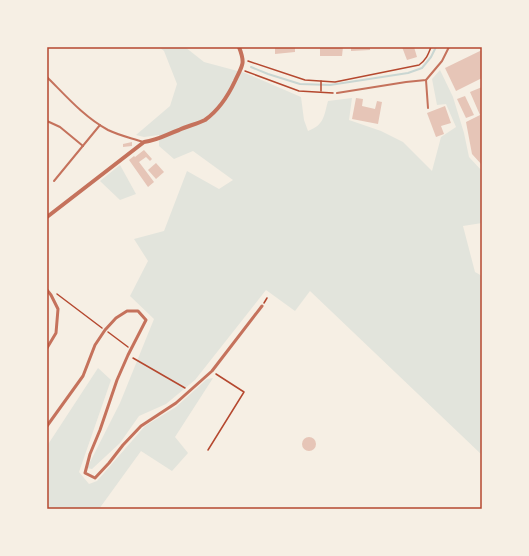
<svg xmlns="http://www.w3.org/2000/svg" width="529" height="556" font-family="'Roboto Condensed',sans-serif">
	<rect width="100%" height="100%" fill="#f6efe4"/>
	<!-- green -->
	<g fill="#e2e4dc">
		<path d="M159 47H185L204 62 245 73 301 97 304 120 308 131C324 125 324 116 328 101L352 98 349 120 381 131 403 142 432 171 441 137 456 127 446 104 437 105 432 79 440 70 453 97 464 133 469 157 482 171V223L463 226 475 272 482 276V455L310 291 295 311 266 290 195 380 166 404 139 416 120 443 92 469 87 468 120 403 154 319 130 296 148 261 134 239 164 231 187 171 219 189 233 180 193 151 174 159 159 146V135L144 137 136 135 170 106 177 84 164 51Z"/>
		<polygon points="120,165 136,194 120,200 100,181"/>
		<polygon points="98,368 111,380 79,472 89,484 97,481 145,426 176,407 207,379 213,378 175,437 188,453 172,471 141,451 99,509 47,509 47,446"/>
	</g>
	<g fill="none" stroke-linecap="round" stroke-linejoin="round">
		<!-- stream -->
		<polyline stroke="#c9d6d2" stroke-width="2" points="251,67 268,74 300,84 330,85 408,73 422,68 431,57 436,47"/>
	</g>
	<!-- building -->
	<g fill="#e6c5b7">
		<polygon points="275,47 295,47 295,52 275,54"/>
		<polygon points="320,47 343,47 342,56 320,56"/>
		<polygon points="351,47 370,47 370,50 351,51"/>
		<polygon points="402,47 414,47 417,57 407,60"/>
		<polygon points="482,50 482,78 456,91 445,68"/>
		<polygon points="482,87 482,165 472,154 466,122 480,115 470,92"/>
		<polygon points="465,96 474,115 466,118 457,99"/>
		<polygon points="356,98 363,99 362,106 375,109 377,101 382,102 378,124 352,119"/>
		<polygon points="445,106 451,123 441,126 444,134 436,137 427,113"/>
		<polygon points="132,142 132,146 123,147 123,144"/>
		<polygon points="144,150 152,159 150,161 146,157 139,162 154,182 148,187 129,160 134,156 135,157"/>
		<polygon points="156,163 164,172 156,179 148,170"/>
		<circle cx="309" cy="444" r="7"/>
	</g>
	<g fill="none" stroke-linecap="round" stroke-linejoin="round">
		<!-- path -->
		<g stroke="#b5482f" stroke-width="1.5">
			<path d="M248 61 305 80 335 82 419 65C426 60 428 55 431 47"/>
			<polyline points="245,71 299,91 333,93"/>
			<polyline points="321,81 321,91"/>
			<polyline points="57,294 102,328"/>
			<polyline points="264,303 267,298"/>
			<polyline points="108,332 128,347"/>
			<polyline points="133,358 185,388"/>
			<polyline points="208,450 244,392 216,374"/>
		</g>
		<!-- service -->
		<g stroke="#c5725c" stroke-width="2">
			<path d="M47 77C66 96 84 117 108 130 118 135 131 138 143 142"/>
			<polyline points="426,80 428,108"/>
			<polyline points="337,93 406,82 426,80 442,61 449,47"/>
			<polyline points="47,121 60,127 83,146"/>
			<polyline points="54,181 100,125"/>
		</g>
		<!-- pedestrian -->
		<g stroke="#c5725c" stroke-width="3">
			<polyline points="47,290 51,295 58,309 56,333 47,348"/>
			<polyline points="47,426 83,376 95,345 105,330 116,318 127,311 138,311 146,320 128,355 117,380 100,430 90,454 85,473 95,478 109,463 123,445 141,426 176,403 212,371 262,306"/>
		</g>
		<!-- minor -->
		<path stroke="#c5725c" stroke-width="4" d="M47 217 144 142C159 140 165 135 179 130 187 126 197 124 205 120 219 110 228 96 235 81 242 65 246 65 239 47"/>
	</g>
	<!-- border -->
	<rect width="529" height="556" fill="none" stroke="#f6efe4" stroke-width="96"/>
	<rect x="48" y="48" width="433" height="460" fill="none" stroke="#b5482f" stroke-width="1.5"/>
</svg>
